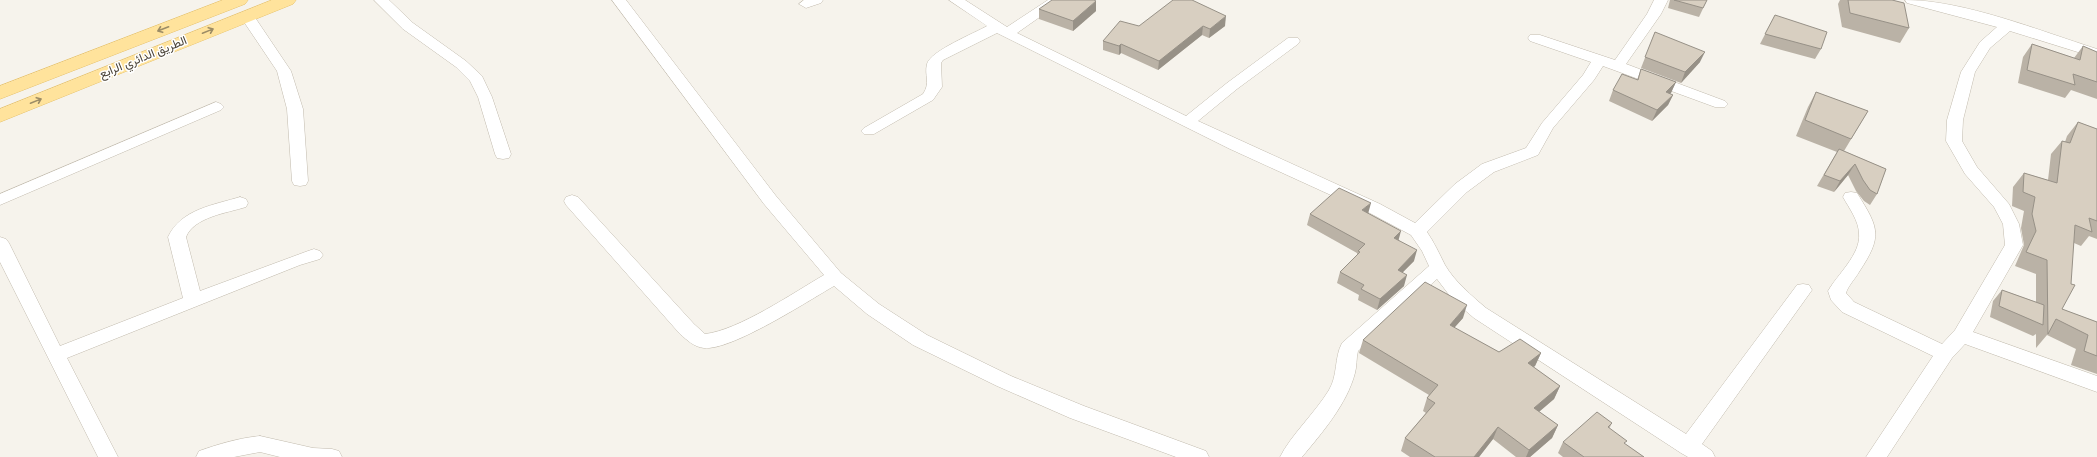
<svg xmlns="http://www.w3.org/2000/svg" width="2097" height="457" font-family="'Archivo Narrow',Vazirmatn,sans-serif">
	<rect width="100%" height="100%" fill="#f6f3ec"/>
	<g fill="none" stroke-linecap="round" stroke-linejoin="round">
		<!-- street casing -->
		<g stroke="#c2bbae" stroke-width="1">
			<g id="street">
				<polygon points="374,0 389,0 413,23 466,61 482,76 492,97 511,154 509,158 503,159 497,158 495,154 478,97 470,81 456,67 403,29"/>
				<path d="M612 0H626L776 196 841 273 879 304 927 335 1011 376 1084 406 1206 451 1209 457H1176L1070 418 997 386 913 345 867 314 834 286C808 301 731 351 704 348 694 347 687 340 680 334L566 205 564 201 566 197 572 195 578 197 694 324 705 334C739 330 793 293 824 275L764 204Z"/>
				<polygon points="804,0 823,0 821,3 806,8 799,4"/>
				<path d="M949 0H965L1007 27 1048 0H1064L1017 33 1186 116 1227 83 1288 38H1298L1300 41 1298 44 1237 89 1198 121 1380 204 1415 223 1455 184 1482 164 1526 148 1542 123 1583 75 1591 62 1530 41 1528 38 1530 35H1540L1615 60 1647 14 1654 0H1668L1661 14 1626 64 1725 101 1728 104 1725 107H1715L1603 66 1594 80 1553 128 1538 155 1494 172 1467 192 1427 232C1434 242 1439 253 1445 265 1455 282 1472 296 1486 308L1686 434 1797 285 1803 284 1809 285 1812 290 1702 444 1712 451 1715 457H1688L1681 453 1474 318 1453 300 1437 279 1358 351C1356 359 1357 366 1355 373 1347 404 1322 433 1302 457H1280C1291 435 1315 413 1329 390 1338 375 1334 358 1342 343L1429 266 1422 251 1411 235 1368 212 1230 149 997 33 943 60 941 63 942 87 933 100 874 134H864L861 131 864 128 923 94C931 82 924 76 927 64 930 51 975 33 987 26Z"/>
				<path d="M1905 0C1964 0 2040 31 2097 49V58L2010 31 1990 48 1975 72 1963 120 1962 141 1977 167 2009 204 2019 224 2023 245 1973 332 2097 376V392L1965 344 1952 358 1887 457H1866L1933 356 1842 312 1831 300 1828 291C1837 275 1861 254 1859 234 1859 221 1849 208 1843 197L1845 193 1851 192 1857 193C1879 228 1883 236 1859 272 1855 279 1848 286 1846 293L1854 302 1942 344 1955 330 2005 245 2003 224 1994 207 1965 174 1946 141 1947 120 1961 72 1980 42 1997 27 1907 3Z"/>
				<polygon points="247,12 252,13 291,71 303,109 308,181 306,185 300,186 294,185 292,181 287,109 277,71 240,16"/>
				<polygon points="216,102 221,104 224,107 221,110 0,205 0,194"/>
				<path d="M240 197 246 199 248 203 246 207C227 213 194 217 186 237L200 291 308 251 314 249 320 251 323 255 320 259 300 265 67 358 118 457H98L0 262V237L6 239 9 243 60 346 183 298 168 237C181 209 214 205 240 197Z"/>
				<path d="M260 436 313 448 332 449 339 451 342 457H280L260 452 234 457H196L199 451C219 444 239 438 260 436Z"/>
			</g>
		</g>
		<!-- primary casing -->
		<g stroke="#e6c16a" stroke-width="1">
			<g id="primary">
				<polygon points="223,0 248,0 245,4 0,99 0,86"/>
				<polygon points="272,0 296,0 293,4 0,122 0,109"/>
			</g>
		</g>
		<!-- street -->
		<use href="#street" fill="#fff" fill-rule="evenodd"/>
		<!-- primary -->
		<use href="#primary" fill="#ffe39c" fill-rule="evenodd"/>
	</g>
	<!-- wall -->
	<g fill="#bab2a6">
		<polygon points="1670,0 1707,0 1699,17 1668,8"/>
		<polygon points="1840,0 1892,0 1909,28 1900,43 1842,27 1838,4"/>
		<polygon points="1039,9 1096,11 1073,31 1039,19"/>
		<polygon points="1775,15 1821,49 1815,59 1760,44"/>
		<polygon points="1139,26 1225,26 1209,38 1202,35 1158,70 1121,53 1119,55 1103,50 1103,41"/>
		<polygon points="1655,32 1700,62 1681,83 1641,68"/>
		<polygon points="2032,44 2074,58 2083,46 2097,52 2097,99 2071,90 2065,98 2018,83 2023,57"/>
		<polygon points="1641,69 1676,82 1670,94 1673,95 1668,105 1652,121 1609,101 1613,90 1637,80"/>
		<polygon points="1816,92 1868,111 1844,151 1886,169 1877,194 1870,205 1864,201 1856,191 1848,175 1834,192 1817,186 1837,152 1796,136 1808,107"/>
		<polygon points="2078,122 2097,129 2097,239 2089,236 2081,246 2074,243 2062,309 2097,322 2097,374 2071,365 2076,349 2047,335 2036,348 2036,334 2033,336 1990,317 1993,301 2002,290 2036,302 2036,274 2015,266 2024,245 2021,228 2024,211 2012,206 2013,187 2024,173 2048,180 2051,154 2062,141 2065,142 2067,136"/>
		<polygon points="1368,213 1399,240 1414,261 1403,272 1404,286 1377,310 1358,300 1359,295 1337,283 1340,272 1357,255 1357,253 1307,225 1310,214"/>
		<polygon points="1463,318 1454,328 1499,352 1541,353 1535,366 1533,367 1560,386 1554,399 1539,412 1558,425 1552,438 1530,457 1516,457 1493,439 1479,457 1410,457 1401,451 1405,438 1426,413 1423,411 1427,398 1429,395 1359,353 1363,340"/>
		<polygon points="1612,423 1609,429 1625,444 1644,457 1563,457 1558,453 1563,442"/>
	</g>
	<!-- shaded-wall -->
	<g fill="#979187">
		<polygon points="1096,1 1096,11 1073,31 1073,21"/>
		<polygon points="1226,16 1225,26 1209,38 1210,29"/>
		<polygon points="1203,26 1202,35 1158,70 1159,61"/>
		<polygon points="1121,44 1121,53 1119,55 1119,46"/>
		<polygon points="1705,52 1700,62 1681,83 1685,72"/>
		<polygon points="1676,82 1671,93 1661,103 1666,92"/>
		<polygon points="1673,95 1668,105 1652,121 1657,110"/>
		<polygon points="1855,164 1848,175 1834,192 1840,181"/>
		<polygon points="1371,203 1368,214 1362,210"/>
		<polygon points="1401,231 1398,242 1394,238"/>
		<polygon points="1417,250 1414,261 1394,281 1398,270"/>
		<polygon points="1407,275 1404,286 1377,310 1380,299"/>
		<polygon points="1467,305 1463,318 1445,338 1450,325"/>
		<polygon points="1541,353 1535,366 1522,376 1528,363"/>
		<polygon points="1560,386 1554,399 1528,421 1534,408"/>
		<polygon points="1558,425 1552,438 1530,457 1526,457 1529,450"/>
		<polygon points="1498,427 1493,439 1479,457 1474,457"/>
	</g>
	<!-- building -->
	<g fill="#d8cfc1" stroke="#979187">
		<polygon points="1052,0 1094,0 1096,1 1073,21 1039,9"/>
		<polygon points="1173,0 1192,0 1226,16 1210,29 1203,26 1159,61 1121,44 1119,46 1103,41 1120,21 1139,26"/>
		<polygon points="1674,0 1707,0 1703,8"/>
		<polygon points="1848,0 1892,0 1904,3 1909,28 1850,13"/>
		<polygon points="1775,15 1827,32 1821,49 1765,34"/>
		<polygon points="1655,32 1705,52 1685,72 1645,57"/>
		<polygon points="2032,44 2080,60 2083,46 2097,52 2097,82 2073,74 2075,85 2027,70"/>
		<polygon points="1641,69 1676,82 1666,92 1673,95 1657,110 1613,90 1622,74 1638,80"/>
		<polygon points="1816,92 1868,111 1851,139 1805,120"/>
		<polygon points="2078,122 2097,129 2097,221 2089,218 2092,232 2075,225 2071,284 2075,285 2062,309 2097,322 2097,356 2084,351 2088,335 2056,319 2048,334 2047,260 2026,252 2036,231 2032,214 2035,197 2023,192 2024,173 2057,183 2062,141 2070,143"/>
		<polygon points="1839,149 1886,169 1877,194 1870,190 1863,180 1855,164 1840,181 1824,175"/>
		<polygon points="1339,188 1371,203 1362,210 1401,231 1394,238 1417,250 1398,270 1407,275 1380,299 1361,289 1364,285 1340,272 1360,252 1358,251 1365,244 1310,214"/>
		<polygon points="1425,282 1467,305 1450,325 1499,352 1520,339 1541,353 1528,363 1560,386 1534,408 1558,425 1529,450 1498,427 1474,457 1435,457 1405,438 1435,403 1427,398 1438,385 1363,340"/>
		<polygon points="2002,290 2044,305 2043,325 1999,306"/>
		<polygon points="1597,412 1612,423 1608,427 1627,441 1624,443 1644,457 1584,457 1563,442"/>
	</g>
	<!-- one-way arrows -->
	<defs><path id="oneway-shaft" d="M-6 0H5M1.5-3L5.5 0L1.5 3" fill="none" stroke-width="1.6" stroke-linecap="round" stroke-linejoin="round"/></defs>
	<g stroke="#9c8c66">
		<use href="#oneway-shaft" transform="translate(163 29) rotate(159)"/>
		<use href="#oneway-shaft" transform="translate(208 31) rotate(-22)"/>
		<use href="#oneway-shaft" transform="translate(36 101) rotate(-22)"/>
	</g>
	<g text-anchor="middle" stroke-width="3" stroke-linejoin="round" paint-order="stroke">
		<!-- street labels -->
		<g font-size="12" fill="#4b4439" stroke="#fff">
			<text transform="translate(143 57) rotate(-22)" y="4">الطريق الدائري الرابع</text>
		</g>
	</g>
</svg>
